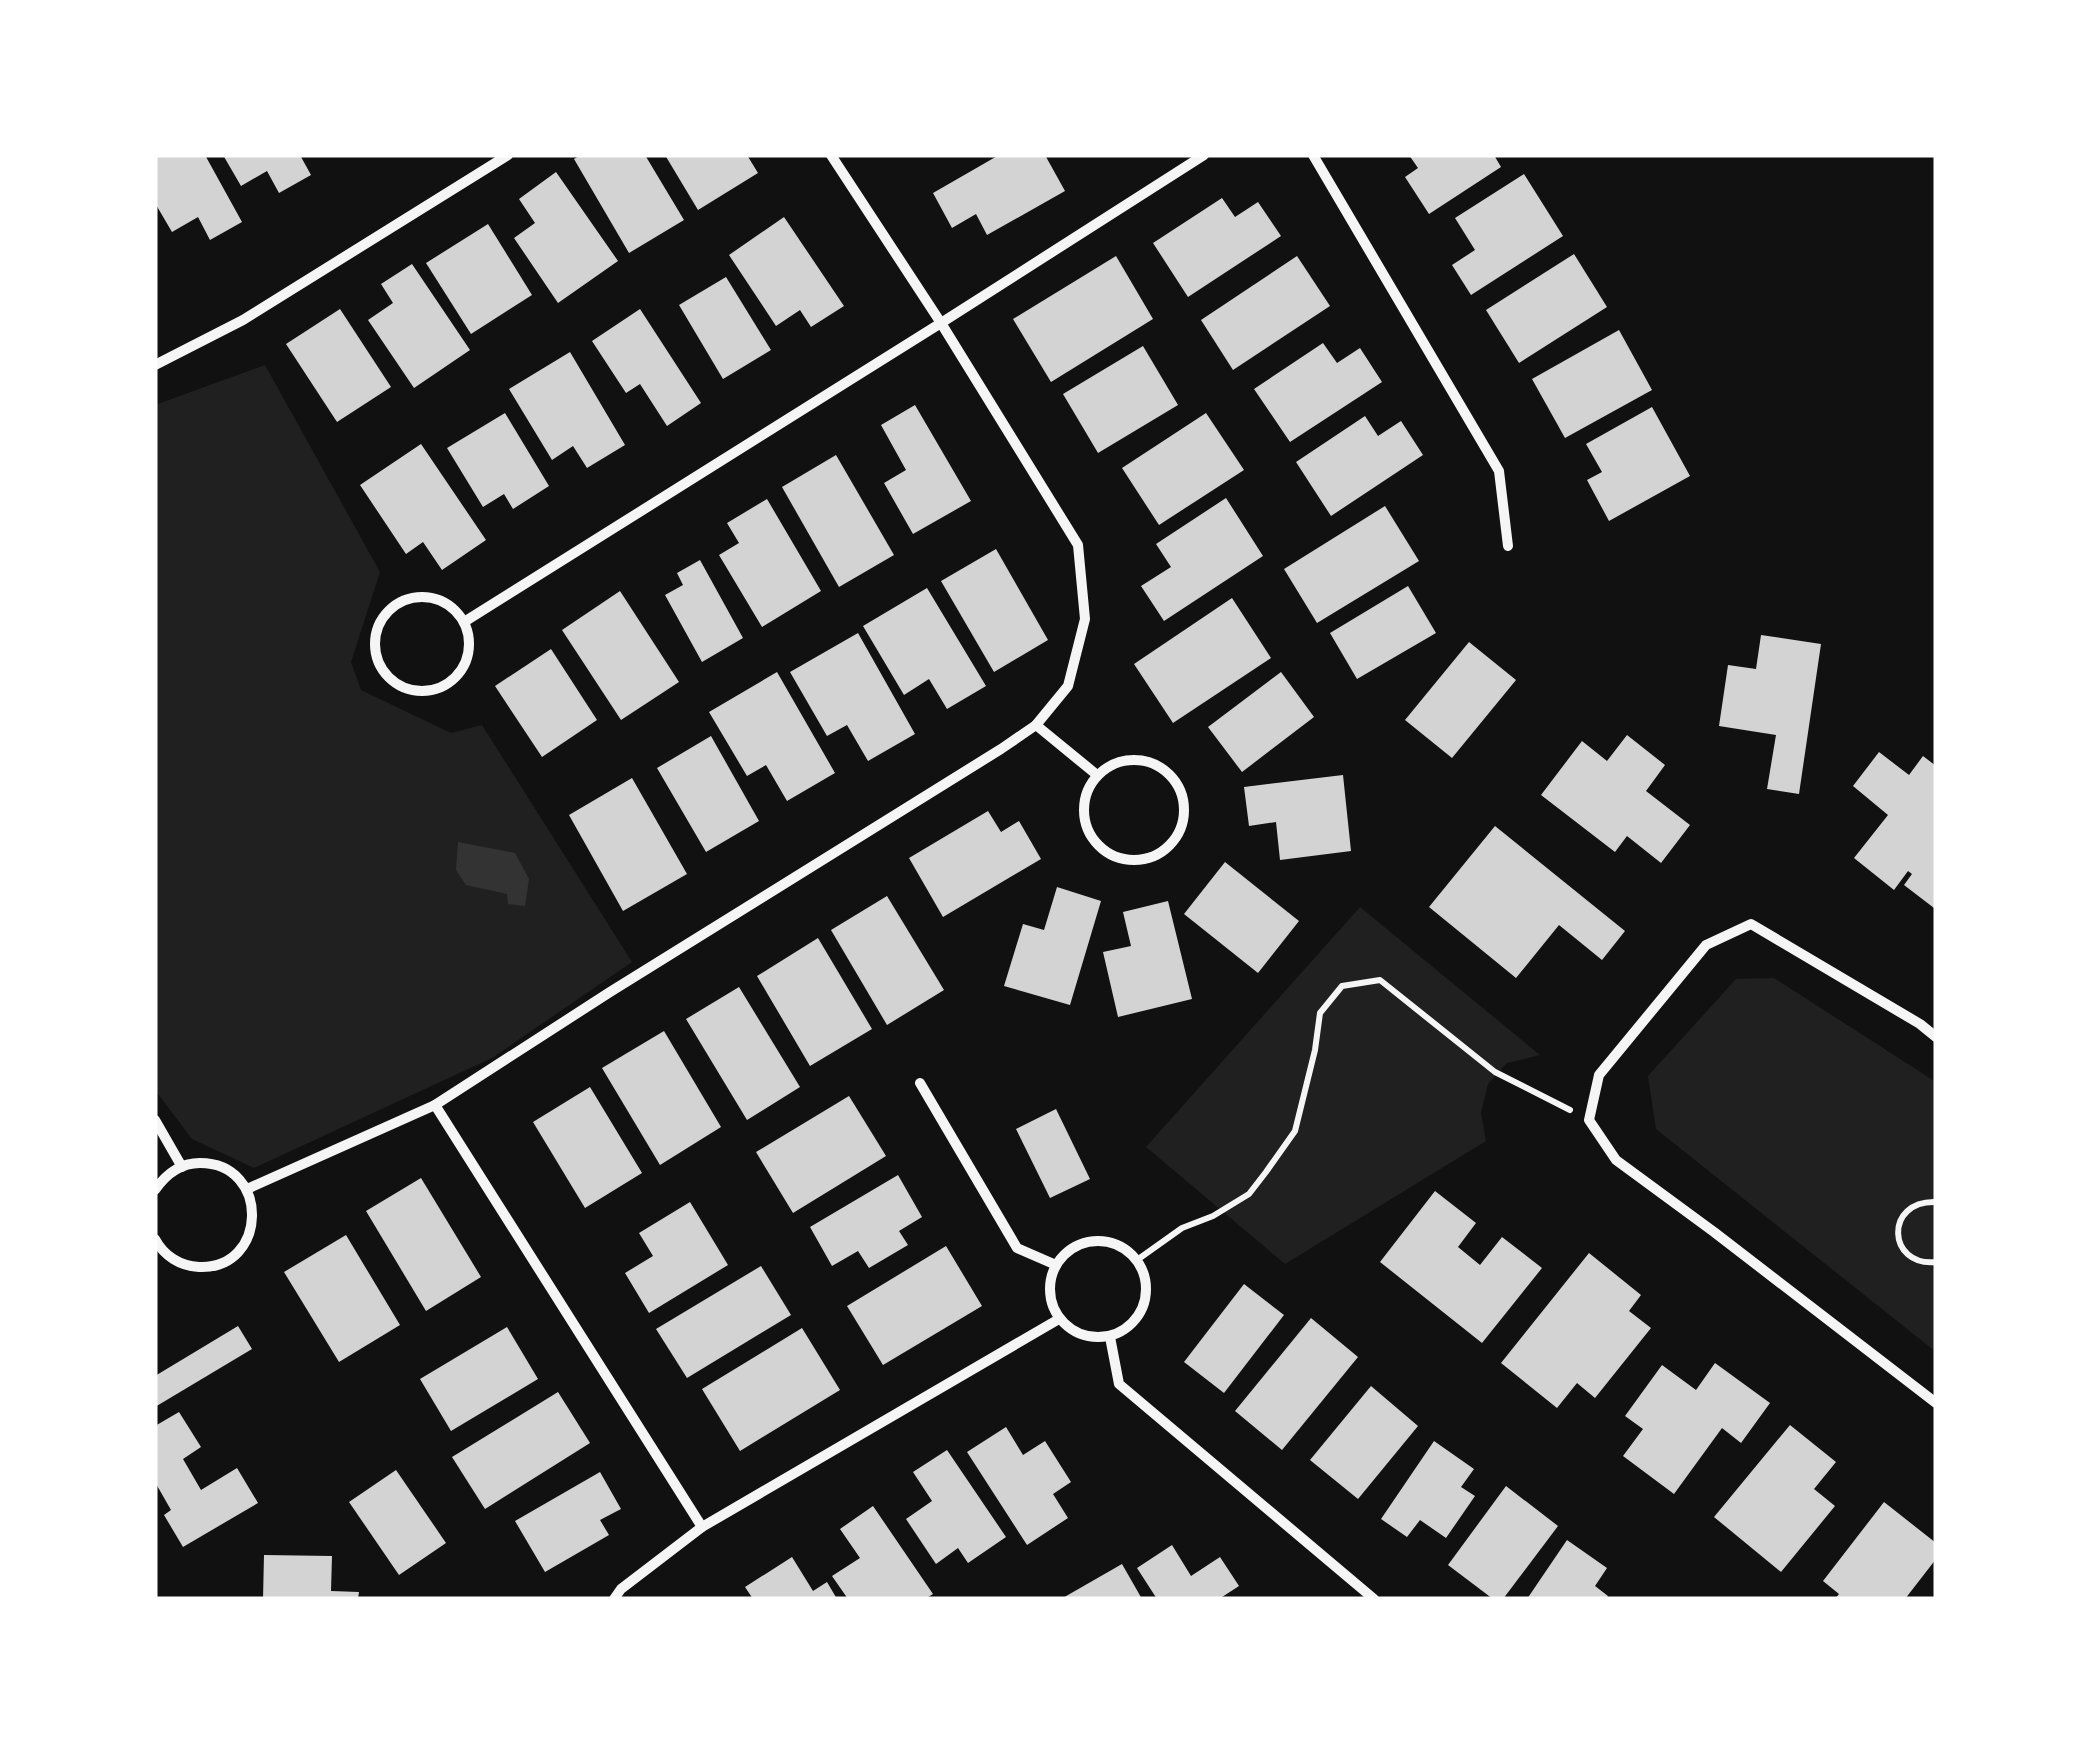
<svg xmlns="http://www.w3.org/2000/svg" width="2091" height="1754" font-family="Signika,sans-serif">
	<rect width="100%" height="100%" fill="#111"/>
	<!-- green -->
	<g fill="#202020">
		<polygon points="265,365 380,572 351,662 361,690 451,733 482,725 632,962 492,1058 254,1168 192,1139 155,1090 155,405"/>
		<polygon points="1360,907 1540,1055 1507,1063 1488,1084 1481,1113 1486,1141 1285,1264 1146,1147"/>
		<polygon points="1774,978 1936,1082 1936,1352 1656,1129 1648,1076 1736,979"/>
	</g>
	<!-- water -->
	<polygon fill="#333" points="458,842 515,853 529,879 525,906 508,904 507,894 466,885 456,870"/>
	<!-- building -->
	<g fill="#d3d3d3">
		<polygon points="155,155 205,155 242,222 210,240 198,217 172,232 155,203"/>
		<polygon points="223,155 300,155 311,175 279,193 267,171 241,186"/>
		<polygon points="581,155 645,155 684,220 629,253 574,159"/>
		<polygon points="665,155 747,155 758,173 698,210"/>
		<polygon points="999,155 1045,155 1065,191 987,235 976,214 952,228 933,193"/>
		<polygon points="1409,155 1494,155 1501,167 1429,214 1405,177 1418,168"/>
		<polygon points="556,172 618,261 558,303 514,238 535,223 519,199"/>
		<polygon points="1524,174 1563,236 1471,295 1452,265 1475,250 1455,218"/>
		<polygon points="1222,198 1235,217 1258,202 1281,236 1188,297 1153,243"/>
		<polygon points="784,217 844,306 811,327 800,310 776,326 729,255"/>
		<polygon points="488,224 532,295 471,334 426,263"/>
		<polygon points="1574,254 1607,307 1519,363 1486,310"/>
		<polygon points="1116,256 1153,319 1051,382 1013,319"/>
		<polygon points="1297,256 1330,306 1233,370 1201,320"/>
		<polygon points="412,264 470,350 414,388 368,320 393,303 381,284"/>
		<polygon points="726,277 771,350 723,379 679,305"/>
		<polygon points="340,309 391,387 337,422 286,344"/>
		<polygon points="640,309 701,403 667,426 640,384 626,393 592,341"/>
		<polygon points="1619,330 1652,390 1565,438 1532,379"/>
		<polygon points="1323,343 1337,363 1360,348 1382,382 1290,442 1254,389"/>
		<polygon points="1143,346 1178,405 1098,453 1063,394"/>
		<polygon points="570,352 625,445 587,468 573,446 552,460 509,389"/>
		<polygon points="915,405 971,501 913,534 884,483 906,470 881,425"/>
		<polygon points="1652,407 1690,476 1609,521 1587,480 1602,472 1586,444"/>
		<polygon points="505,413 549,486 513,509 504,494 483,507 447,448"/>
		<polygon points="1206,413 1244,470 1159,525 1122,468"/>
		<polygon points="1365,416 1378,436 1401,421 1423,455 1331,516 1296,462"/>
		<polygon points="421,444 486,540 442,570 423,542 406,554 360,485"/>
		<polygon points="836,455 894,555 839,587 782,487"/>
		<polygon points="1226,498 1263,556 1164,621 1141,586 1171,567 1156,544"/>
		<polygon points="767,499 821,591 762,627 719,555 739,543 727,523"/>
		<polygon points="1385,506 1419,561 1317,623 1284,569"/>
		<polygon points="996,549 1048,640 994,672 941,581"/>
		<polygon points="700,560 743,638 702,662 665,595 683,585 677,573"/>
		<polygon points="1408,586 1436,633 1357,679 1330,633"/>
		<polygon points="927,588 986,686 947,709 929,679 904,695 863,626"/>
		<polygon points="620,591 679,682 621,720 562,630"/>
		<polygon points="1232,598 1271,658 1173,723 1134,664"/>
		<polygon points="858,633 915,734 868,761 847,725 827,736 790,672"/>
		<polygon points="1761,635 1821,644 1799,794 1767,789 1776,735 1719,726 1728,665 1756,669"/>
		<polygon points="1469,642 1516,680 1452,758 1405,720"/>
		<polygon points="551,649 597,720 542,757 495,686"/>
		<polygon points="777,672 835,773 787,801 766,765 747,776 709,712"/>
		<polygon points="1281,672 1314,717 1242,772 1208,727"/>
		<polygon points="1627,735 1665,765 1646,791 1690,825 1661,863 1627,836 1615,852 1541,795 1582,741 1607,761"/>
		<polygon points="711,736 759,821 706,852 657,768"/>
		<polygon points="1879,752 1909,775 1923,756 1936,766 1936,905 1934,908 1904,885 1912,874 1908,871 1894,890 1854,858 1888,815 1853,786"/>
		<polygon points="1343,775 1351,851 1280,860 1276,822 1249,826 1244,787"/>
		<polygon points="632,778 687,874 623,911 569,815"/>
		<polygon points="988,811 1001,832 1019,821 1041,859 943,917 909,858"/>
		<polygon points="1495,826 1625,931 1602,960 1559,925 1516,978 1429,907"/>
		<polygon points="1225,862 1299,921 1258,973 1184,914"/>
		<polygon points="1057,887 1101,901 1070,1005 1004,986 1023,924 1044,930"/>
		<polygon points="887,896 944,990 887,1025 831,930"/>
		<polygon points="1168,901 1192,999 1118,1017 1103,952 1131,946 1123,912"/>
		<polygon points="818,938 872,1029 810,1066 757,976"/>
		<polygon points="739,987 800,1087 747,1120 686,1019"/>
		<polygon points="664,1031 721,1127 660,1165 602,1068"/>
		<polygon points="590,1087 642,1173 585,1208 533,1122"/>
		<polygon points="849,1096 886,1156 793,1213 756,1152"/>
		<polygon points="1056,1109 1090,1179 1050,1198 1016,1129"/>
		<polygon points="898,1175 922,1217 899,1231 908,1245 869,1268 858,1251 832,1266 810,1227"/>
		<polygon points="421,1178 481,1277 426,1311 366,1211"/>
		<polygon points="1435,1191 1476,1223 1458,1247 1480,1265 1502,1237 1542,1268 1482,1343 1380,1262"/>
		<polygon points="690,1202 728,1265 649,1313 625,1273 653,1256 639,1233"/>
		<polygon points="346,1235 400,1325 339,1362 284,1272"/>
		<polygon points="946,1246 982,1306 883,1365 847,1306"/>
		<polygon points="1589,1253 1641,1295 1629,1311 1651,1328 1595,1398 1577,1383 1557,1408 1501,1363"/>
		<polygon points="761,1266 791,1315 687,1378 656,1329"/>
		<polygon points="1244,1284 1284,1315 1224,1393 1184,1362"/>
		<polygon points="1311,1318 1358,1357 1282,1450 1235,1411"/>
		<polygon points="238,1326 252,1349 155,1407 155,1376"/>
		<polygon points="507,1327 538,1379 451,1431 420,1379"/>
		<polygon points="802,1328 840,1390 740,1451 702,1389"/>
		<polygon points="1715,1363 1770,1403 1741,1443 1722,1428 1674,1494 1623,1456 1643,1429 1625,1416 1662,1365 1696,1390"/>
		<polygon points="1371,1386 1418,1426 1358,1499 1310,1460"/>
		<polygon points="558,1392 590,1443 485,1509 452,1457"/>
		<polygon points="179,1412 201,1447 183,1459 201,1490 237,1468 258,1503 183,1547 164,1515 171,1510 155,1482 155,1426"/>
		<polygon points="1790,1425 1836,1462 1814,1489 1835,1506 1781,1572 1714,1517"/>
		<polygon points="1006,1427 1023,1455 1045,1441 1071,1482 1053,1494 1068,1518 1027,1545 967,1452"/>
		<polygon points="1434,1441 1474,1469 1461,1487 1475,1496 1446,1538 1420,1520 1407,1537 1381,1519"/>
		<polygon points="947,1450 1006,1537 968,1563 958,1548 936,1564 906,1519 932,1501 913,1472"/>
		<polygon points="396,1470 446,1543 399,1575 349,1502"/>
		<polygon points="600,1472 621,1509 600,1520 609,1535 545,1572 515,1521"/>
		<polygon points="1506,1486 1558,1526 1503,1599 1493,1599 1448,1565"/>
		<polygon points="1884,1502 1936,1543 1936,1559 1905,1599 1835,1599 1839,1594 1823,1581"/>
		<polygon points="873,1506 933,1594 925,1599 848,1599 832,1576 860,1558 840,1529"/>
		<polygon points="1567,1540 1607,1568 1595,1586 1608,1596 1606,1599 1527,1599"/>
		<polygon points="1172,1545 1191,1576 1220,1557 1239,1586 1219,1599 1157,1599 1137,1568"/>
		<polygon points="264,1555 332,1556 331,1591 359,1592 358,1599 263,1599"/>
		<polygon points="792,1557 813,1591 827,1582 837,1599 753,1599 745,1587"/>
		<polygon points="1122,1564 1142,1599 1061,1599"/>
	</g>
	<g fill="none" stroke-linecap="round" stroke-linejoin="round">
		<!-- path -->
		<g stroke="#f5f5f5" stroke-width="6">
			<path d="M1936 1202C1884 1200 1887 1267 1936 1262"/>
			<polyline points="1137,1260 1182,1228 1213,1216 1249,1194 1266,1172 1295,1131 1315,1050 1320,1013 1342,986 1380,980 1495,1072 1570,1110"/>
		</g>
		<!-- minor -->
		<g stroke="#f5f5f5" stroke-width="10">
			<polyline points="1313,155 1499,471 1508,546"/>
			<polyline points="155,365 243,320 508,155"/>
			<circle cx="422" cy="644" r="47"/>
			<polyline points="464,622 941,323 1204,155"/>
			<polyline points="1036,725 1097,775"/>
			<circle cx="1134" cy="810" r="50"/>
			<polyline points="1936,1037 1920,1024 1751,924 1706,945 1599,1075 1589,1120 1616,1160 1714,1232 1936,1403"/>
			<polyline points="920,1083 1017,1248 1056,1265"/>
			<polyline points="435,1105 702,1527"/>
			<polyline points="155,1120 182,1167"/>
			<polyline points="247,1189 435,1105 610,992 1001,749 1036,725 1068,686 1085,619 1078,545 941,323 831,155"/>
			<path d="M155 1190C166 1174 180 1163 200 1163 271 1163 268 1270 199 1267 180 1266 164 1256 155 1239"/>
			<circle cx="1098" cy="1289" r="48"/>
			<polyline points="1110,1337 1119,1384 1374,1599"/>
			<polyline points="614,1599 621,1589 702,1527 1059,1319"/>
		</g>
	</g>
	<!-- border -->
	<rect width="2091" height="1754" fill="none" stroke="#ffffff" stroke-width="315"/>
</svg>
